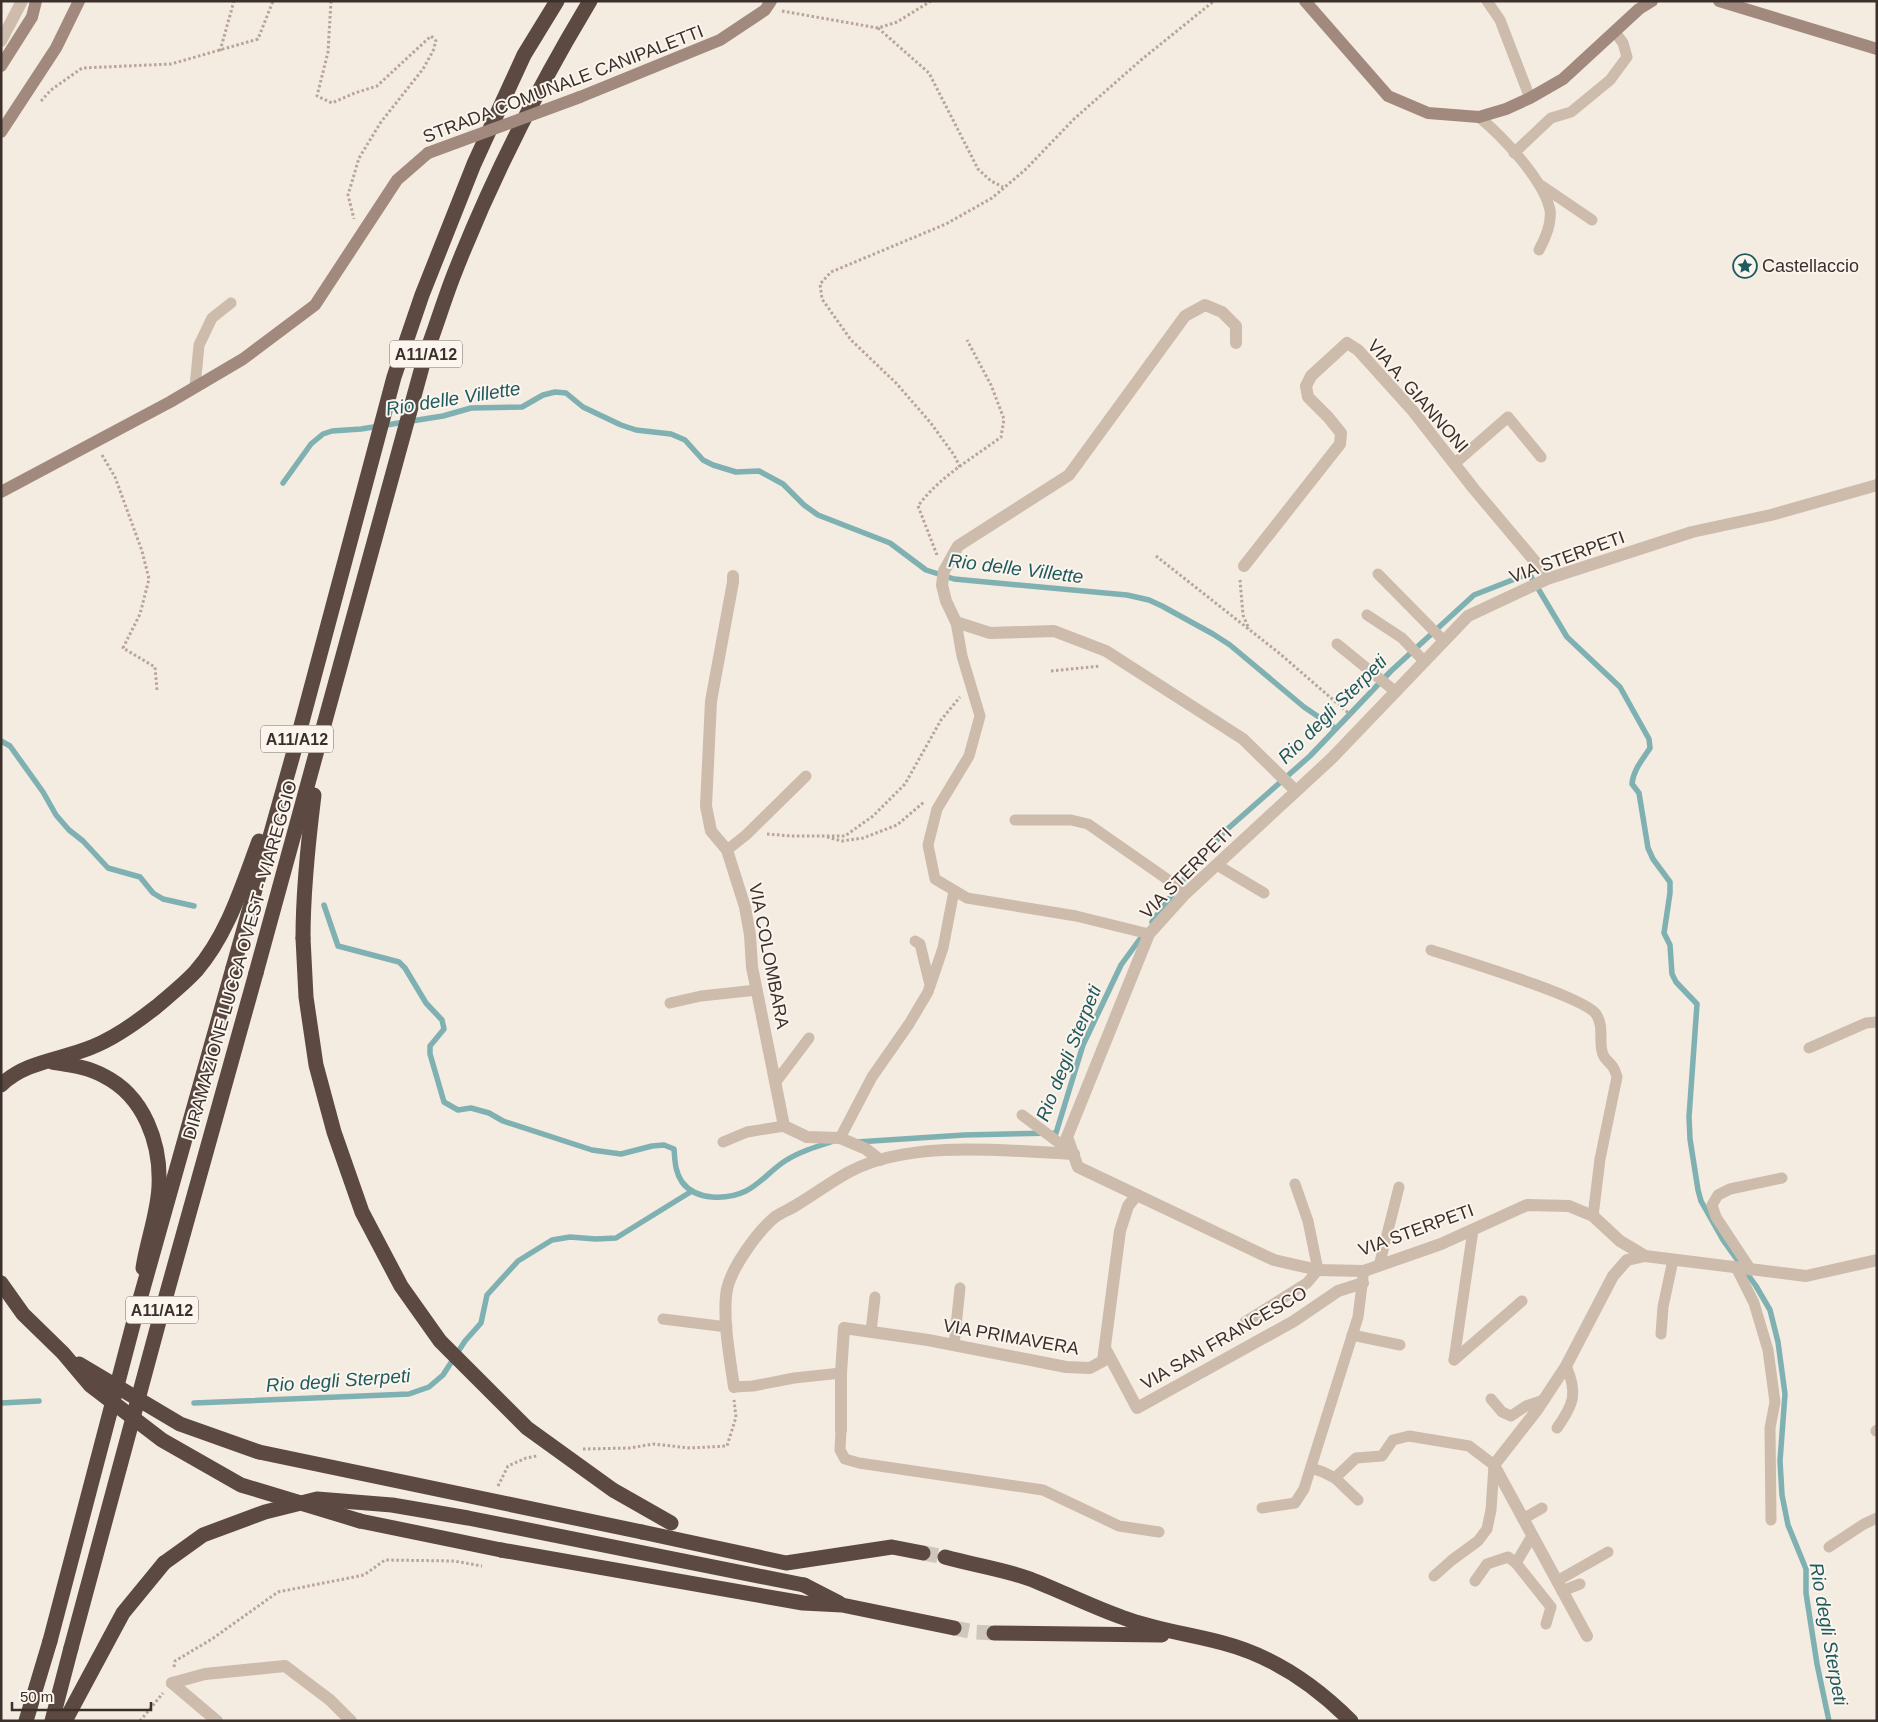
<svg xmlns="http://www.w3.org/2000/svg" width="1878" height="1722" font-family="Arial,sans-serif">
	<rect width="100%" height="100%" fill="#f4ebe1"/>
	<g fill="none" stroke-linecap="round" stroke-linejoin="round">
		<!-- stream -->
		<g stroke="#7fb0b2" stroke-width="5.5">
			<polyline points="283,483 311,444 323,434 332,431 361,429 443,416 471,408 522,407 543,395 555,392 566,393 583,407 621,425 636,430 671,434 685,440 703,460 713,465 736,472 759,471 783,484 804,505 818,515 890,543 926,570 954,579 1127,595 1149,600 1162,606 1213,634 1230,645 1304,707 1335,728"/>
			<polyline points="1,741 10,746 43,792 56,815 69,830 83,841 108,868 140,877 153,893 163,899 194,906"/>
			<path d="M324 905 338 946 399 962 405 968 426 1003 442 1020 444 1029 430 1046V1054L444 1102 458 1110 471 1108 489 1113 503 1121 592 1150 621 1154 652 1146 664 1145 674 1149C675 1161 675 1172 682 1182 696 1201 727 1200 746 1191 760 1184 771 1170 785 1161 799 1152 815 1147 831 1142"/>
			<path d="M1152 922 1186 876 1224 832 1310 756 1391 671 1474 595 1525 575H1530L1567 637 1620 687 1649 739 1650 748C1643 759 1633 770 1632 784L1639 793 1648 848 1653 859 1670 882V893L1664 933 1670 945 1672 974 1676 982 1697 1004 1689 1117 1690 1139 1698 1190 1701 1201 1723 1240 1756 1286 1770 1310 1778 1342 1785 1394 1780 1461 1782 1495 1788 1525 1806 1569V1593L1817 1664 1829 1721"/>
			<polyline points="857,1142 964,1135 1056,1133 1083,1045 1121,965 1145,932"/>
			<polyline points="1,1403 39,1401"/>
			<polyline points="194,1403 409,1394 429,1387 443,1375 465,1341 481,1323 487,1295 518,1261 552,1240 570,1237 596,1239 616,1238 692,1191"/>
		</g>
		<!-- highway-tunnel -->
		<g stroke="#cfc6bd" stroke-width="15" stroke-dasharray="15 8" stroke-linecap="butt">
			<polyline points="923,1553 945,1557"/>
			<polyline points="954,1628 974,1632 994,1633"/>
		</g>
		<!-- path -->
		<g stroke="#b9a596" stroke-width="3" stroke-dasharray="2.5 2.5" stroke-linecap="butt">
			<polyline points="331,1 328,52 317,96 332,103 355,93 377,86 431,36 436,41 433,51 423,69 381,122 359,158 348,195 354,219"/>
			<polyline points="782,11 878,28 897,22 931,1"/>
			<polyline points="878,28 929,73 978,169 991,181 1003,187"/>
			<polyline points="220,51 234,1"/>
			<polyline points="41,101 51,90 82,68 171,64 258,39 273,1"/>
			<polyline points="102,455 115,477 142,551 149,579 140,614 123,648 155,667 157,690"/>
			<polyline points="960,467 954,455 930,422 896,383 851,340 822,299 820,284 831,272 946,224 992,198 1026,169 1074,119 1141,60 1214,1"/>
			<path d="M937 555 918 506C939 477 973 458 1001 437L1004 419 991 385 967 340"/>
			<polyline points="1156,556 1279,653 1353,717"/>
			<polyline points="1240,580 1243,615 1249,629"/>
			<polyline points="1051,671 1100,666"/>
			<polyline points="767,834 791,836 845,836 873,816 905,784 941,720 960,697"/>
			<polyline points="827,837 842,841 863,838 897,825 924,802"/>
			<polyline points="583,1449 630,1448 653,1444 690,1448 727,1446 736,1417 734,1400"/>
			<polyline points="498,1486 508,1466 526,1458 537,1456"/>
			<polyline points="174,1667 175,1661 212,1639 278,1592 364,1575 385,1560 454,1561 482,1566"/>
			<polyline points="140,1721 163,1693"/>
		</g>
		<!-- lane -->
		<g stroke="#cdbbac" stroke-width="11">
			<polyline points="1487,1 1500,20 1530,98"/>
			<path d="M1479 117C1502 136 1544 180 1550 210 1552 224 1545 239 1539 250"/>
			<polyline points="1514,153 1551,118 1571,112 1610,80 1627,57 1623,43 1615,32"/>
			<polyline points="1539,184 1592,220"/>
			<polyline points="195,387 199,345 212,318 231,303"/>
			<polyline points="1454,464 1508,417 1541,457"/>
			<polyline points="1378,574 1444,641"/>
			<polyline points="1367,615 1402,638 1424,661"/>
			<polyline points="956,622 962,656 980,716 969,756 937,809 928,845 935,879 967,898 1076,916 1149,934"/>
			<polyline points="1337,644 1396,692"/>
			<polyline points="1015,820 1071,820 1088,824 1174,884 1185,894"/>
			<polyline points="727,850 746,835 806,776"/>
			<polyline points="1217,865 1264,893"/>
			<polyline points="915,941 920,944 930,985"/>
			<path d="M1431 950C1458 959 1583 996 1596 1014 1604 1026 1599 1039 1602 1051 1603 1059 1609 1061 1613 1067 1615 1070 1616 1074 1617 1077L1600 1159 1593 1216"/>
			<polyline points="670,1003 701,996 757,990"/>
			<polyline points="1809,1048 1866,1023 1877,1022"/>
			<polyline points="775,1083 809,1038"/>
			<polyline points="1022,1115 1074,1154"/>
			<polyline points="840,1138 872,1077 909,1024 928,992 943,948 954,891"/>
			<polyline points="723,1142 747,1132 784,1126"/>
			<polyline points="1379,1266 1399,1187"/>
			<polyline points="1736,1267 1754,1303 1768,1350 1775,1402 1770,1428 1771,1520"/>
			<polyline points="1751,1270 1716,1217 1712,1205 1718,1195 1730,1189 1782,1178"/>
			<polyline points="663,1319 727,1327"/>
			<polyline points="1245,1322 1307,1283 1318,1270 1308,1221 1295,1184"/>
			<polyline points="871,1331 875,1297"/>
			<polyline points="1661,1334 1663,1307 1673,1260"/>
			<polyline points="1352,1335 1400,1345"/>
			<polyline points="954,1345 960,1288"/>
			<polyline points="1454,1360 1473,1230"/>
			<polyline points="1454,1360 1522,1301"/>
			<polyline points="734,1387 753,1386 794,1378 841,1373"/>
			<polyline points="1491,1399 1502,1412 1511,1416 1526,1406 1544,1400"/>
			<path d="M1557 1428C1574 1404 1578 1393 1566 1366"/>
			<polyline points="841,1430 840,1450 845,1459 859,1463 1043,1490 1119,1526 1159,1532"/>
			<polyline points="1876,1431 1877,1430"/>
			<polyline points="1311,1468 1323,1472 1335,1478 1356,1458 1382,1456 1393,1440 1409,1436 1469,1446 1494,1465 1491,1510 1487,1529 1478,1541 1452,1560 1434,1576"/>
			<polyline points="1335,1478 1358,1500"/>
			<polyline points="1262,1508 1295,1503 1304,1489 1358,1317 1363,1277"/>
			<polyline points="1523,1519 1542,1508"/>
			<polyline points="1829,1547 1864,1524 1877,1518"/>
			<polyline points="1516,1563 1551,1607 1546,1624"/>
			<polyline points="1475,1581 1487,1564 1508,1557 1516,1563 1532,1536"/>
			<polyline points="1557,1581 1608,1552"/>
			<polyline points="1562,1591 1580,1584"/>
		</g>
		<!-- street -->
		<g stroke="#cdbbac" stroke-width="12">
			<polyline points="1,41 22,1"/>
			<polyline points="1236,343 1236,326 1222,312 1205,305 1185,316 1069,475 958,546 944,571 942,585 946,601 956,622 990,633 1054,631 1106,651 1243,739 1296,791"/>
			<polyline points="1877,485 1771,515 1692,532 1547,579 1468,616 1332,758 1185,894 1149,934 1067,1137 1078,1167 1274,1260 1318,1270 1364,1271 1441,1244 1527,1205 1569,1206 1593,1216 1620,1241 1645,1256 1806,1276 1877,1260"/>
			<polyline points="1244,566 1340,444 1341,433 1328,417 1308,397 1306,386 1311,376 1347,343 1358,350 1413,411 1474,489 1549,578"/>
			<polyline points="733,576 733,582 711,701 706,806 711,831 727,850 745,907 750,935 752,967 784,1126 807,1137 840,1138 866,1149 880,1160"/>
			<polyline points="1105,1348 1137,1408 1294,1321 1338,1291 1363,1283"/>
			<path d="M734 1387C730 1359 722 1317 727 1289 732 1267 757 1232 775 1217 782 1212 791 1209 798 1204 815 1194 832 1181 849 1172 910 1139 1007 1151 1074 1154"/>
			<polyline points="841,1430 841,1373 844,1328 928,1340 1066,1367 1090,1368 1103,1361 1120,1231 1128,1206 1137,1195"/>
			<polyline points="1587,1636 1494,1465 1537,1410 1566,1366 1613,1276 1627,1260 1645,1256"/>
			<polyline points="172,1683 205,1674 285,1666 330,1700 351,1721"/>
			<polyline points="172,1683 217,1721"/>
		</g>
		<!-- secondary -->
		<g stroke="#a18a7d" stroke-width="12">
			<polyline points="1305,1 1388,96 1428,113 1479,117 1506,109 1530,98 1563,79 1639,9 1652,1"/>
			<polyline points="1719,1 1877,49"/>
			<polyline points="1,66 32,17 36,1"/>
			<polyline points="580,97 720,40 765,10 771,1"/>
			<polyline points="1,132 56,48 79,1"/>
			<polyline points="1,492 170,402 243,359 315,305 397,180 428,153"/>
		</g>
		<!-- highway -->
		<g stroke="#5c4a42" stroke-width="15">
			<path d="M303 938C303 890 308 843 314 795"/>
			<polyline points="233,968 298,737 394,377 422,295 474,164 524,55 557,1"/>
			<path d="M256 973 425 356C435 330 443 303 453 277 490 182 537 89 590 1"/>
			<path d="M52 1062C70 1065 88 1067 104 1076 144 1096 161 1143 159 1186 158 1213 147 1241 143 1268"/>
			<path d="M1 1085C26 1061 61 1060 92 1047 115 1038 137 1022 156 1007 170 995 184 984 196 971 228 934 242 886 259 841"/>
			<polyline points="1,1283 23,1314 63,1353 90,1385 162,1440 241,1485 360,1521"/>
			<polyline points="79,1364 180,1424 259,1452"/>
			<polyline points="642,1532 786,1563 892,1547 923,1553"/>
			<polyline points="501,1550 803,1603 842,1605 954,1628"/>
			<path d="M945 1557C973 1565 1003 1569 1030 1579 1061 1591 1092 1607 1124 1618 1156 1630 1190 1634 1223 1643 1273 1656 1315 1685 1351 1721"/>
			<polyline points="804,1585 839,1603"/>
			<polyline points="994,1633 1162,1635"/>
			<polyline points="26,1721 50,1641"/>
			<polyline points="52,1721 71,1648"/>
			<polyline points="65,1721 123,1613 164,1563"/>
		</g>
		<!-- secondary-bridge -->
		<polyline stroke="#a18a7d" stroke-width="12" points="428,153 580,97"/>
		<!-- highway-bridge -->
		<g stroke="#5c4a42" stroke-width="15">
			<polyline points="303,938 306,997 316,1065 334,1132 362,1212 401,1286 440,1341 527,1428 613,1490 671,1523"/>
			<polyline points="259,1452 642,1532"/>
			<polyline points="360,1521 501,1550"/>
			<polyline points="164,1563 203,1535 265,1512 317,1499 392,1505 468,1518 804,1585"/>
			<polyline points="50,1641 135,1317 233,968"/>
			<polyline points="71,1648 158,1325 256,973"/>
		</g>
	</g>
	<!-- icons -->
	<defs>
		<g id="sight-ring" transform="scale(1.25)"><circle r="9.5" fill="#fbf5ee" stroke="#1f5a5e" stroke-width="1.5"/><path d="M0-6L1.8-2.2L6-1.7L2.9 1.2L3.7 5.4L0 3.3L-3.7 5.4L-2.9 1.2L-6-1.7L-1.8-2.2Z" fill="#1f5a5e"/></g>
	</defs>
	<g fill-rule="evenodd">
		<use href="#sight-ring" x="1745" y="266"/>
	</g>
	<g text-anchor="middle" stroke-width="4" stroke-linejoin="round" paint-order="stroke">
		<!-- shield labels -->
		<g fill="#fbf5ee" stroke="#756b66" stroke-width="1">
			<rect x="390" y="340.5" width="72" height="27" rx="4"/>
			<rect x="261" y="725.5" width="72" height="27" rx="4"/>
			<rect x="126" y="1296.5" width="72" height="27" rx="4"/>
		</g>
		<g font-size="16" font-weight="bold" fill="#3b302b">
			<text x="426" y="360">A11/A12</text>
			<text x="297" y="745">A11/A12</text>
			<text x="162" y="1316">A11/A12</text>
		</g>
		<!-- street labels -->
		<g font-size="18" fill="#3b302b" stroke="#fbf5ee">
			<text transform="translate(563 84) rotate(-21)" y="6">STRADA COMUNALE CANIPALETTI</text>
			<text transform="translate(1418 396) rotate(49)" y="6">VIA A. GIANNONI</text>
			<text transform="translate(1567 557) rotate(-20)" y="6">VIA STERPETI</text>
			<text transform="translate(1186 873) rotate(-45)" y="6">VIA STERPETI</text>
			<text transform="translate(769 956) rotate(79)" y="6">VIA COLOMBARA</text>
			<text transform="translate(240 960) rotate(-74)" y="6">DIRAMAZIONE LUCCA OVEST - VIAREGGIO</text>
			<text transform="translate(1416 1230) rotate(-20)" y="6">VIA STERPETI</text>
			<text transform="translate(1011 1337) rotate(10)" y="6">VIA PRIMAVERA</text>
			<text transform="translate(1224 1338) rotate(-30)" y="6">VIA SAN FRANCESCO</text>
		</g>
		<!-- poi labels -->
		<g font-size="18" fill="#3b302b" stroke="#fbf5ee" text-anchor="start">
			<text x="1762" y="272">Castellaccio</text>
		</g>
		<!-- water labels -->
		<g font-size="19" font-style="italic" fill="#1f5a5e" stroke="#fbf5ee">
			<text transform="translate(453 398) rotate(-9)" y="7">Rio delle Villette</text>
			<text transform="translate(1016 568) rotate(7)" y="7">Rio delle Villette</text>
			<text transform="translate(1332 709) rotate(-45)" y="7">Rio degli Sterpeti</text>
			<text transform="translate(1068 1053) rotate(-68)" y="7">Rio degli Sterpeti</text>
			<text transform="translate(338 1380) rotate(-4)" y="7">Rio degli Sterpeti</text>
			<text transform="translate(1829 1634) rotate(80)" y="7">Rio degli Sterpeti</text>
		</g>
	</g>
	<!-- border -->
	<rect width="1878" height="1722" fill="none" stroke="#3b302b" stroke-width="5"/>
	<!-- scale -->
	<path d="M12 1702v8h139v-8" fill="none" stroke="#3b302b" stroke-width="2.5"/>
	<text x="20" y="1702" font-size="15" fill="#3b302b" stroke="#fbf5ee" stroke-width="4" paint-order="stroke">50 m</text>
</svg>
